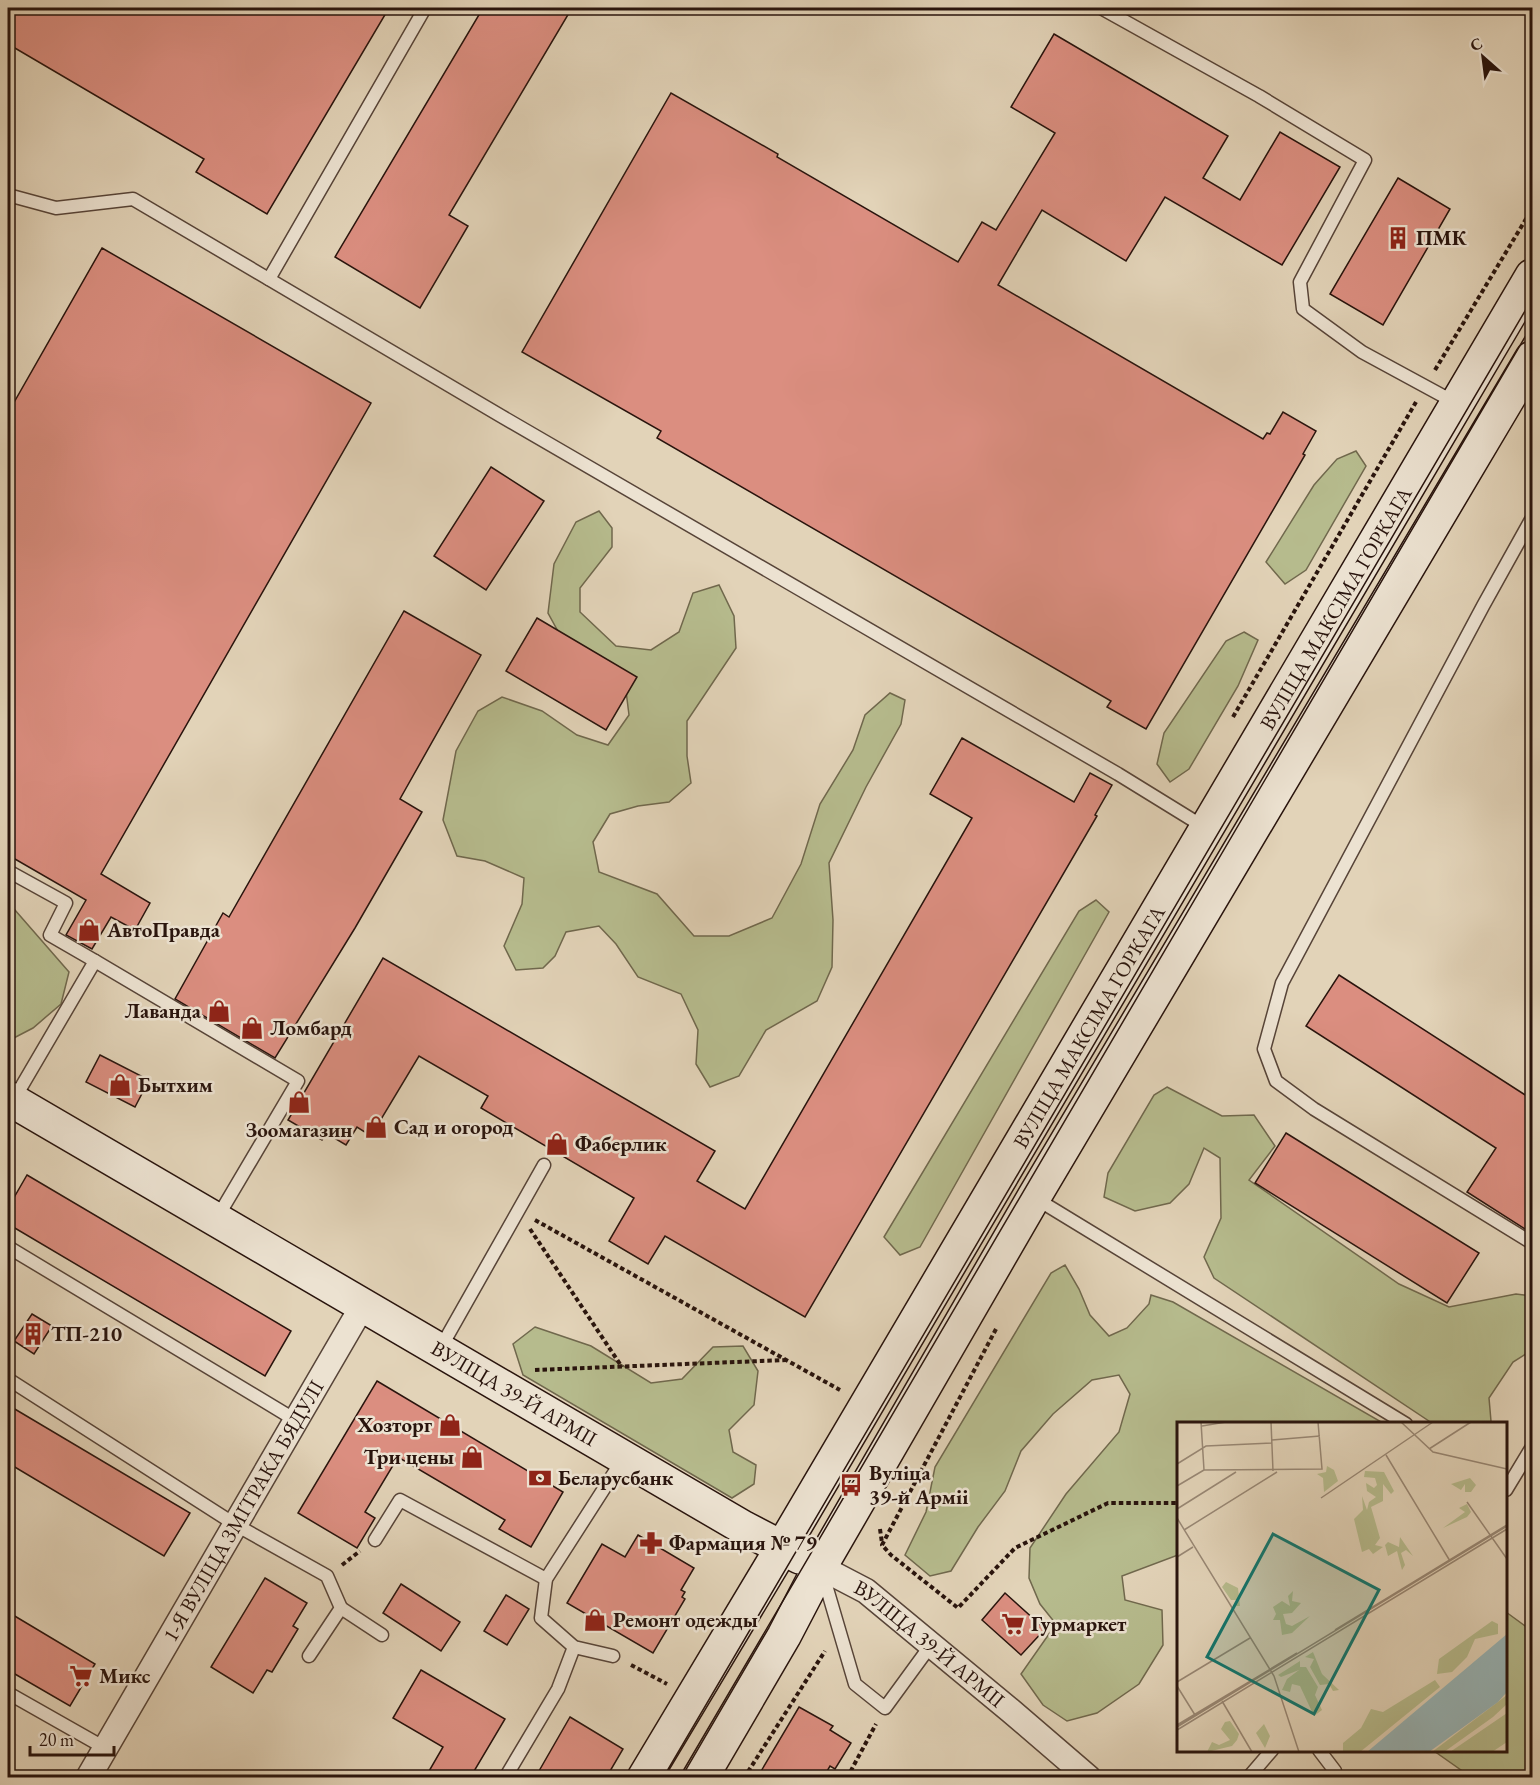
<svg xmlns="http://www.w3.org/2000/svg" width="1540" height="1785" font-family="'EB Garamond',serif">
	<rect width="100%" height="100%" fill="#e2d3b8"/>
	<filter id="stains"><feTurbulence type="fractalNoise" baseFrequency=".00333" numOctaves="4"/><feColorMatrix values="0 0 0 0 .2 0 0 0 0 .09 0 0 0 0 .02 0 0 0 .5 -.17"/></filter>
	<radialGradient id="worn" r=".72"><stop offset=".6" stop-color="#630" stop-opacity="0"/><stop offset="1" stop-color="#630" stop-opacity=".3"/></radialGradient>
	<!-- green -->
	<g fill="#b6bb8d" stroke="#70684d" stroke-width="1.5">
		<polygon points="1356,451 1366,466 1306,570 1285,584 1266,562 1314,485 1337,459"/>
		<polygon points="599,511 612,528 612,547 580,588 580,612 616,646 651,650 679,632 693,593 719,585 734,616 736,648 687,721 687,756 691,783 669,802 638,806 610,814 593,842 599,872 657,894 694,936 729,936 772,918 801,864 820,804 853,750 865,715 890,693 905,700 901,724 866,787 829,863 833,920 832,967 817,1001 766,1030 739,1076 710,1087 696,1064 698,1030 681,994 638,977 616,944 599,926 566,932 555,956 543,968 516,970 504,946 522,904 524,878 485,861 457,856 443,820 456,751 478,711 502,697 542,711 577,735 608,745 629,715 626,691 565,644 548,613 554,564 576,522"/>
		<polygon points="1244,632 1258,640 1238,686 1189,769 1170,782 1157,764 1164,733 1226,641"/>
		<polygon points="1096,900 1109,912 920,1247 900,1255 884,1237 1079,911"/>
		<polygon points="8,902 69,972 61,1004 33,1028 10,1040 8,1037 8,986 10,982 8,974"/>
		<polygon points="1167,1087 1222,1116 1254,1115 1275,1146 1249,1180 1399,1284 1449,1307 1516,1294 1532,1296 1532,1350 1513,1362 1489,1398 1491,1421 1488,1423 1432,1423 1214,1278 1204,1257 1221,1218 1220,1158 1204,1148 1189,1184 1170,1203 1135,1211 1104,1197 1108,1173 1154,1095"/>
		<polygon points="1065,1265 1079,1289 1090,1315 1109,1336 1127,1328 1149,1304 1151,1295 1173,1302 1383,1423 1178,1424 1178,1555 1122,1576 1125,1600 1162,1610 1163,1645 1139,1684 1097,1713 1067,1721 1043,1705 1021,1674 1056,1624 1040,1604 1029,1578 1030,1548 1066,1494 1119,1432 1130,1394 1119,1375 1092,1380 1053,1414 1021,1451 1005,1491 978,1527 951,1571 930,1576 905,1555 926,1512 935,1467 1051,1273"/>
		<polygon points="535,1327 591,1346 651,1383 682,1379 713,1347 743,1346 758,1371 754,1405 729,1430 733,1452 756,1465 754,1484 732,1498 523,1375 513,1344"/>
		<polygon points="1506,1612 1532,1631 1532,1777 1471,1777 1434,1751 1506,1750"/>
	</g>
	<!-- building -->
	<g fill="#db8e80" stroke="#29140d" stroke-width="1.5">
		<polygon points="8,8 389,8 267,214 196,172 204,159 8,44"/>
		<polygon points="483,8 572,8 449,215 468,226 420,308 335,257"/>
		<polygon points="1054,34 1228,136 1203,178 1240,200 1280,132 1340,167 1282,265 1165,197 1126,261 1042,210 998,285 1263,439 1267,433 1270,434 1283,412 1316,431 1303,454 1305,455 1146,729 1107,707 1111,701 657,438 661,431 522,352 671,93 778,154 777,157 958,262 982,222 996,230 1055,133 1011,107"/>
		<polygon points="1398,178 1450,209 1383,325 1330,294"/>
		<polygon points="102,248 371,403 101,874 150,903 135,930 111,917 92,949 66,935 86,900 8,855 8,413"/>
		<polygon points="491,467 544,501 486,590 434,556"/>
		<polygon points="404,611 481,655 400,799 422,812 355,928 275,1058 175,999 223,913 229,917"/>
		<polygon points="537,618 637,677 606,730 506,671"/>
		<polygon points="962,738 1074,802 1090,773 1112,785 1095,815 1097,816 805,1317 665,1236 648,1264 609,1241 634,1198 481,1108 488,1096 419,1056 371,1136 357,1127 346,1145 326,1133 322,1140 288,1120 383,958 715,1151 697,1181 745,1209 972,818 930,794"/>
		<polygon points="1339,975 1533,1100 1533,1234 1467,1192 1496,1148 1306,1026"/>
		<polygon points="100,1055 149,1080 135,1107 86,1082"/>
		<polygon points="1286,1133 1479,1253 1447,1303 1255,1183"/>
		<polygon points="27,1175 291,1331 265,1376 8,1224 8,1208"/>
		<polygon points="32,1314 52,1326 34,1354 14,1341"/>
		<polygon points="377,1381 563,1492 531,1547 499,1529 505,1520 398,1457 365,1512 375,1518 357,1548 298,1513"/>
		<polygon points="8,1405 190,1513 164,1556 8,1463"/>
		<polygon points="638,1535 694,1568 681,1590 685,1592 682,1597 685,1599 653,1653 567,1603 602,1544 625,1557"/>
		<polygon points="265,1578 307,1603 293,1626 298,1629 272,1672 267,1670 253,1693 211,1667"/>
		<polygon points="401,1584 460,1622 441,1651 383,1613"/>
		<polygon points="1005,1593 1045,1629 1021,1655 982,1620"/>
		<polygon points="506,1595 529,1609 507,1645 484,1631"/>
		<polygon points="8,1612 95,1664 70,1706 8,1670"/>
		<polygon points="421,1670 505,1719 470,1778 425,1778 443,1747 393,1718"/>
		<polygon points="799,1707 833,1726 830,1730 851,1743 835,1769 830,1766 823,1778 757,1778"/>
		<polygon points="570,1717 623,1749 606,1778 535,1778"/>
	</g>
	<g fill="none" stroke-linecap="round" stroke-linejoin="round">
		<!-- lane casing -->
		<g stroke="#574438" stroke-width="15">
			<g id="lane">
				<polyline points="1101,8 1259,96 1365,160 1300,282 1303,309 1362,352 1456,403"/>
				<polyline points="8,195 56,208 133,199 501,416 1118,774 1204,827"/>
				<polyline points="269,279 425,8"/>
				<polyline points="1532,518 1483,606 1282,983 1264,1049 1276,1081 1314,1109 1532,1243"/>
				<polyline points="8,871 66,903 50,935 95,961 13,1101"/>
				<polyline points="95,961 298,1081 217,1218"/>
				<polyline points="1035,1198 1406,1424"/>
				<polyline points="8,1247 297,1421"/>
				<polyline points="440,1349 544,1165"/>
				<polyline points="8,1379 236,1525 327,1576 341,1608 309,1656"/>
				<polyline points="1506,1490 1532,1447"/>
				<polyline points="375,1540 400,1500 546,1579"/>
				<polyline points="823,1575 855,1684 885,1708 931,1645"/>
				<polyline points="341,1608 382,1635"/>
				<polyline points="613,1656 574,1647 541,1618 546,1579 623,1459"/>
				<polyline points="8,1693 105,1748"/>
				<polyline points="1319,1750 1335,1771 1336,1778"/>
				<polyline points="505,1778 558,1689 574,1647"/>
				<polyline points="1248,1778 1272,1750"/>
			</g>
		</g>
		<!-- street casing -->
		<g stroke="#574438" stroke-width="27">
			<g id="street">
				<path id="s1" d="M820 1567 866 1591 1011 1711 1089 1778"/>
				<path id="s2" d="M88 1778 363 1305"/>
			</g>
		</g>
		<!-- secondary casing -->
		<g stroke="#29140d" stroke-width="36">
			<g id="secondary">
				<path id="s3" d="M8 1098 744 1528 800 1557"/>
				<path id="s4" d="M644 1778 782 1548 1532 276"/>
				<polyline points="701,1778 784,1636 820,1567 1034,1197 1532,358"/>
			</g>
		</g>
		<!-- path -->
		<g stroke="#29140d" stroke-width="4" stroke-dasharray="4.5 3" stroke-linecap="butt">
			<polyline points="1435,370 1532,209"/>
			<polyline points="1233,717 1416,402"/>
			<polyline points="535,1220 840,1390"/>
			<polyline points="530,1229 622,1367"/>
			<polyline points="996,1329 882,1545 891,1555 958,1608 1015,1548 1108,1503 1178,1503"/>
			<polyline points="535,1370 786,1360"/>
			<polyline points="880,1529 882,1543"/>
			<polyline points="342,1565 360,1551"/>
			<polyline points="631,1665 667,1684"/>
			<polyline points="744,1778 825,1651"/>
			<polyline points="847,1778 876,1724"/>
		</g>
		<!-- lane -->
		<use href="#lane" stroke="#ece2d1" stroke-width="12"/>
		<!-- street -->
		<use href="#street" stroke="#ece2d1" stroke-width="24"/>
		<!-- secondary -->
		<use href="#secondary" stroke="#ece2d1" stroke-width="33"/>
		<!-- tram -->
		<g stroke="#29140d" stroke-width="1.5">
			<polyline points="663,1778 1532,299"/>
			<polyline points="679,1778 1532,325"/>
		</g>
	</g>
	<!-- icons -->
	<defs>
		<g id="building-bare" transform="scale(1.8)"><path d="M-4-6H4V6H1V3H-1V6H-4ZM-2.5-4.3h1.7v1.8h-1.7ZM.8-4.3h1.7v1.8H.8ZM-2.5-1h1.7V.8h-1.7ZM.8-1h1.7V.8H.8Z" fill="#8f2418" stroke="#ece2d1" stroke-width="2.5" paint-order="stroke"/></g>
		<g id="shop-bare" transform="scale(1.8)"><path d="M-5-2.5h2.3a2.7 3.5 0 0 1 5.4 0H5L5.5 6h-11ZM-1.5-2.5h3a1.5 2.3 0 0 0-3 0Z" fill="#8f2418" stroke="#ece2d1" stroke-width="2.5" paint-order="stroke"/></g>
		<g id="bank-bare" transform="scale(1.8)"><path d="M-6-4H6V4H-6ZM0-2.3a2.3 2.3 0 1 0 0 4.6a2.3 2.3 0 1 0 0-4.6Z" fill="#8f2418" stroke="#ece2d1" stroke-width="2.5" paint-order="stroke"/></g>
		<g id="bus-bare" transform="scale(1.8)"><path d="M-5-6H5V4H4V6H2V4H-2V6H-4V4H-5ZM-3.5-4V0h7V-4ZM-3.5 1.2v1.5H-2V1.2ZM2 1.2v1.5H3.5V1.2Z" fill="#8f2418" stroke="#ece2d1" stroke-width="2.5" paint-order="stroke"/></g>
		<g id="pharmacy-bare" transform="scale(1.8)"><path d="M-2-6h4v4h4v4h-4v4h-4v-4h-4v-4h4Z" fill="#8f2418" stroke="#ece2d1" stroke-width="2.5" paint-order="stroke"/></g>
		<g id="supermarket-bare" transform="scale(1.8)"><path d="M-6-5.5h2.5l.6 2H6L4.5 2H-2.5L-4.4-4H-6ZM-1.5 3.2a1.3 1.3 0 1 0 .1 0ZM3 3.2a1.3 1.3 0 1 0 .1 0Z" fill="#8f2418" stroke="#ece2d1" stroke-width="2.5" paint-order="stroke"/></g>
	</defs>
	<g fill-rule="evenodd">
		<use href="#building-bare" x="1398" y="238"/>
		<use href="#shop-bare" x="89" y="930"/>
		<use href="#shop-bare" x="219" y="1011"/>
		<use href="#shop-bare" x="252" y="1028"/>
		<use href="#shop-bare" x="120" y="1085"/>
		<use href="#shop-bare" x="299" y="1102"/>
		<use href="#shop-bare" x="376" y="1127"/>
		<use href="#shop-bare" x="557" y="1144"/>
		<use href="#building-bare" x="33" y="1334"/>
		<use href="#shop-bare" x="450" y="1425"/>
		<use href="#shop-bare" x="472" y="1457"/>
		<use href="#bank-bare" x="540" y="1478"/>
		<use href="#bus-bare" x="851" y="1485"/>
		<use href="#pharmacy-bare" x="651" y="1543"/>
		<use href="#shop-bare" x="595" y="1620"/>
		<use href="#supermarket-bare" x="1013" y="1624"/>
		<use href="#supermarket-bare" x="81" y="1676"/>
	</g>
	<g text-anchor="middle" stroke-width="5" stroke-linejoin="round" paint-order="stroke">
		<!-- poi labels -->
		<g font-size="21" font-weight="bold" fill="#29140d" stroke="#ece2d1" text-anchor="start">
			<text x="1416" y="245">ПМК</text>
			<text x="107" y="937">АвтоПравда</text>
			<text x="201" y="1018" text-anchor="end">Лаванда</text>
			<text x="270" y="1035">Ломбард</text>
			<text x="138" y="1092">Бытхим</text>
			<text x="394" y="1134">Сад и огород</text>
			<text x="299" y="1137" text-anchor="middle">Зоомагазин</text>
			<text x="575" y="1151">Фаберлик</text>
			<text x="51" y="1341">ТП-210</text>
			<text x="432" y="1432" text-anchor="end">Хозторг</text>
			<text x="454" y="1464" text-anchor="end">Три цены</text>
			<text x="869" y="1480">Вуліца<tspan x="869" dy="24">39-й Арміі</tspan></text>
			<text x="558" y="1485">Беларусбанк</text>
			<text x="669" y="1550">Фармация № 79</text>
			<text x="613" y="1627">Ремонт одежды</text>
			<text x="1031" y="1631">Гурмаркет</text>
			<text x="99" y="1683">Микс</text>
		</g>
		<!-- street labels -->
		<g font-size="21" fill="#29140d" stroke="#ece2d1">
			<text dy="7" stroke="none"><textPath href="#s4" startOffset="1359">ВУЛІЦА МАКСІМА ГОРКАГА</textPath></text>
			<text dy="7" stroke="none"><textPath href="#s4" startOffset="873">ВУЛІЦА МАКСІМА ГОРКАГА</textPath></text>
			<text dy="7" stroke="none"><textPath href="#s3" startOffset="586">ВУЛІЦА 39-Й АРМІІ</textPath></text>
			<text dy="7" stroke="none"><textPath href="#s2" startOffset="309">1-Я ВУЛІЦА ЗМІТРАКА БЯДУЛІ</textPath></text>
			<text dy="7" stroke="none"><textPath href="#s1" startOffset="134">ВУЛІЦА 39-Й АРМІІ</textPath></text>
		</g>
	</g>
	<!-- overview -->
	<g transform="translate(1177 1422)">
		<rect width="330" height="330" fill="#e2d3b8"/>
		<path d="M150 44 157 48 161 59 147 70 146 56 140 52 149 50ZM188 49 207 50 217 69 214 72 206 62V79L194 85 203 116 198 123 206 125 196 132 192 127 185 130 177 97 186 88 185 74 190 88 192 80 199 75 190 69 189 61 197 66 200 63 198 56 187 55ZM293 56 299 63 294 70H288V62L284 68 274 62ZM290 82 294 90 290 95 266 106 288 90 282 86ZM223 115 236 134 229 128 224 131 228 143 225 148 220 129 211 134 208 123 211 120 222 125ZM49 160 61 166 63 184H58L60 178H54L45 165ZM116 169 115 179 124 181 115 191 106 192 109 202 115 204 133 194 115 211 105 213 103 198H96L99 192 96 185 105 179 113 184 111 174ZM315 199 321 202V212L298 217 290 235 275 250 260 252 262 237ZM136 230 145 252 162 268 156 269 152 262 143 263 133 245 137 237 128 235ZM123 239V245H129L141 265 138 273 145 288 137 294 123 264 115 262 113 270 105 268 110 257 122 248 104 255 101 253ZM258 258 263 265 183 330H166V321L184 306 194 287 206 290ZM330 273V282L316 295 267 330H255ZM330 291V320L315 330H273ZM53 299 62 312 60 318 55 324 30 330 35 320 42 323 53 318 44 307 48 300ZM87 302 93 314 88 326 79 311Z" fill="#b6bb8d"/>
		<path d="M330 212V270L321 280 252 330H190Z" fill="#98b6b9"/>
		<path fill="none" stroke="#988774" stroke-width="1.5" d="M24 0 27 48M94 0 96 49M224 0 256 30 330 47M25 4 49 0M95 18 143 14M252 27 294 0M209 33 273 139M0 42 29 24 95 21M27 48 145 47 141 0M0 64 27 48M144 76 256 0M290 80 330 137M0 87 59 50M0 96 97 254 122 330M7 108 100 50M0 135 16 125M158 208 330 103M0 260 73 216M0 264 18 293M45 279 75 330M0 303 120 231M0 305 330 104M0 308 330 107"/>
		<path fill="#0f766e" fill-opacity="0.15" stroke="#0f766e" stroke-width="3" d="M96 112 202 168 137 292 30 235Z"/>
		<rect width="330" height="330" fill="none" stroke="#29140d" stroke-width="3"/>
	</g>
	<!-- margin -->
	<rect width="1540" height="1785" fill="none" stroke="#e2d3b8" stroke-width="30"/>
	<rect x="9" y="9" width="1522" height="1767" fill="none" stroke="#29140d" stroke-width="3"/>
	<rect x="15" y="15" width="1510" height="1755" fill="none" stroke="#29140d" stroke-width="1.5"/>
	<!-- north arrow -->
	<g transform="translate(1483 57) rotate(332)" stroke="#ece2d1" stroke-width="4.5" paint-order="stroke">
	<path d="M0-4.5L10 22L0 15L-10 22Z" fill="#29140d"/>
	<text y="-9" font-size="16" font-weight="bold" text-anchor="middle" fill="#29140d">С</text>
	</g>
	<!-- scale -->
	<path d="M30 1746v9h84v-9" fill="none" stroke="#29140d" stroke-width="3"/>
	<text x="39" y="1746" font-size="18" fill="#29140d" stroke="#ece2d1" stroke-width="4.5" paint-order="stroke">20 m</text>
	<rect width="100%" height="100%" filter="url(#stains)"/>
	<rect width="100%" height="100%" fill="url(#worn)"/>
</svg>
